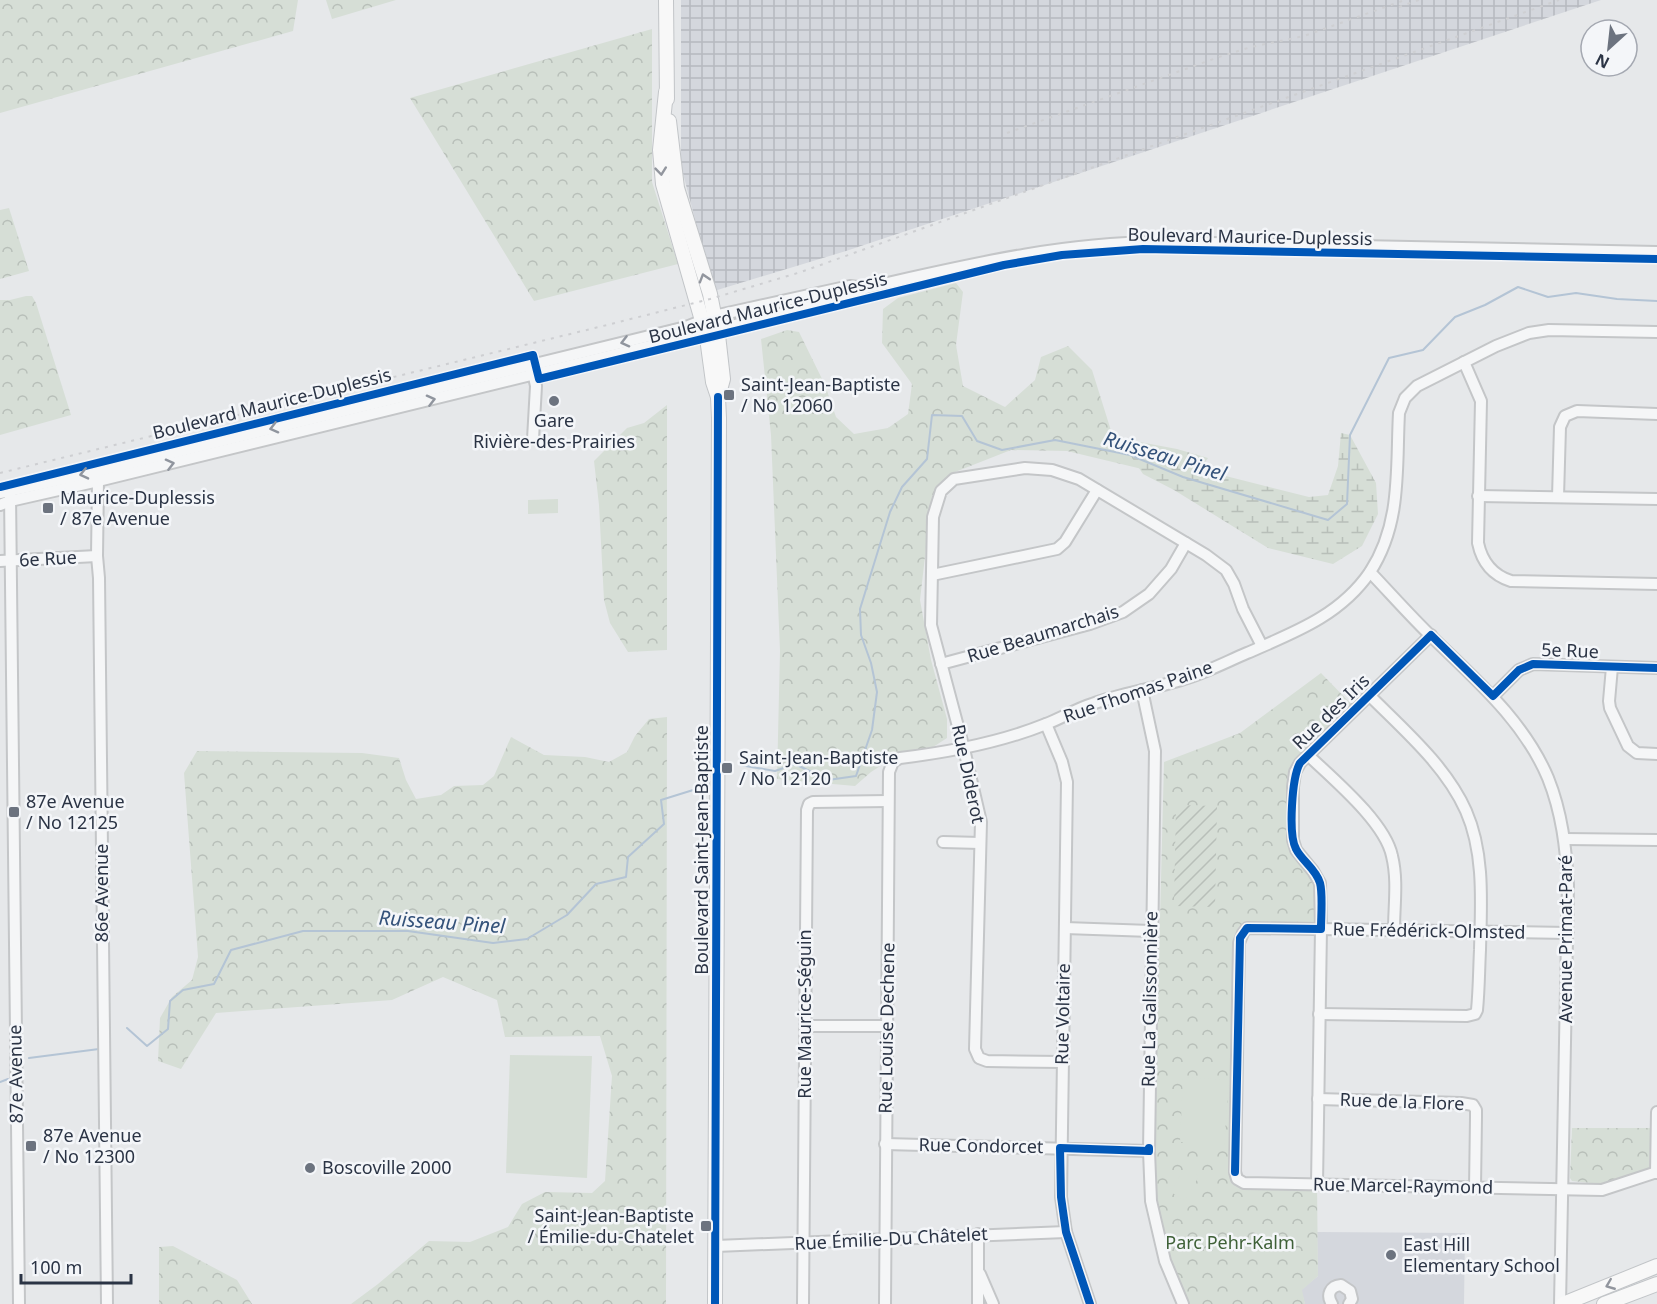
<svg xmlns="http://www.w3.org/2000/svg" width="1657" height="1304" font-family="'Noto Sans',sans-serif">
	<defs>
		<pattern id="industrial-grid" width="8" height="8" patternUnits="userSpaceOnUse" patternTransform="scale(1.5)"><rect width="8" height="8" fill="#d4d7dd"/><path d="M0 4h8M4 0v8" fill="none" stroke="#b6b9bf"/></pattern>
		<pattern id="forest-crowns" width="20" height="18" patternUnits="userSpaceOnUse" patternTransform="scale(1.5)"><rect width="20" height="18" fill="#d6ded6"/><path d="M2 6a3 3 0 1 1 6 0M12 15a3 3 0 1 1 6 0" fill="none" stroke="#b8bfb9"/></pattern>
		<pattern id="wetland-marsh" width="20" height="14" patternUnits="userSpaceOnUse" patternTransform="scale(1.5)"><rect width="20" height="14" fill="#d6ded6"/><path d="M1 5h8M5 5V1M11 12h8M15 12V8" fill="none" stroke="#b8bfb9"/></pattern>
		<pattern id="garden-furrows" width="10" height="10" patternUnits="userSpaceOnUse" patternTransform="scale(1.5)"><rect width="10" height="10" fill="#d6ded6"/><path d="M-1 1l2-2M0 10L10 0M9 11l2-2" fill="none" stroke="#b8bfb9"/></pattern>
	</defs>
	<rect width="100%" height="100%" fill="#e6e8ea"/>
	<!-- built -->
	<polygon fill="#d4d7dd" points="1317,1232 1465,1233 1464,1304 1305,1304 1301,1290 1318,1276"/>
	<!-- industrial -->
	<polygon fill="url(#industrial-grid)" points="681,0 1601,0 846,251 714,291 681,166"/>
	<!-- forest -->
	<g fill="url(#forest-crowns)">
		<polygon points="0,0 298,0 293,31 0,113"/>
		<polygon points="326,0 396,0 332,19"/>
		<polygon points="652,29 652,182 678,264 534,301 410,98"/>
		<polygon points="9,208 29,271 0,279 0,210"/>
		<polygon points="956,283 963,292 956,345 963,386 1005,407 1035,380 1041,357 1068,346 1092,370 1113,437 1177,449 1208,458 1192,481 1067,451 1011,450 950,474 932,496 920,600 931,660 947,719 947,738 930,749 893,758 871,772 855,786 777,779 780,651 771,435 761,339 787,330 799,332 825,385 836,417 854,434 888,428 908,414 912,384 882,343 883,309 898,298"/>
		<polygon points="26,296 32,296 36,303 71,415 0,435 0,300 10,300"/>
		<polygon points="667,405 667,650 628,652 610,623 604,600 599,505 594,461 627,428 644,423"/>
		<polygon points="1321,673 1356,709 1295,773 1296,850 1313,871 1321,929 1243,933 1235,1172 1244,1183 1317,1184 1318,1276 1302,1290 1305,1304 1189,1304 1171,1261 1157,1207 1154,1154 1164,762 1240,733"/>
		<polygon points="667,717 666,1304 351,1304 378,1284 429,1241 470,1242 508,1227 522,1204 545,1192 592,1193 605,1181 612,1076 600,1036 505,1037 497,1000 443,977 392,1000 216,1013 181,1069 158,1061 160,1018 172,997 192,980 198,957 184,773 197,751 362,753 399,758 406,780 416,799 441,795 454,786 483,785 494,776 511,737 544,755 585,757 609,762 627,752 635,736 649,719"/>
		<polygon points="1572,1128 1651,1128 1649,1168 1600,1184 1572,1181 1570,1178"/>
		<polygon points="173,1246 237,1280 252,1304 159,1304 159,1247"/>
	</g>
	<!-- wetland -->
	<polygon fill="url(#wetland-marsh)" points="1341,433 1350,435 1376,483 1378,514 1362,546 1333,564 1268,548 1174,490 1143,474 1130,455 1142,450 1202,470 1309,497 1328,495 1338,466"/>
	<!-- garden -->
	<polygon fill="url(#garden-furrows)" points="1176,805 1217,806 1215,907 1174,906"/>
	<!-- pitch -->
	<g fill="#d6ded6">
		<polygon points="558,499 558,513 528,514 528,500"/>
		<polygon points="510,1055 592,1056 587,1178 506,1173"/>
		<polygon points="1183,1077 1229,1080 1224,1146 1180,1142"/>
		<polygon points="1184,1168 1199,1176 1185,1201 1171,1192"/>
	</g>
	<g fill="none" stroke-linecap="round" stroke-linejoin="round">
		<!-- stream -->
		<g stroke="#b4c4d5" stroke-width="2">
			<polyline points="740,765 775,771 795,764 828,780 856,776 872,730 877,692 871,663 861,635 860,609 890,512 902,487 927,459 932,415 962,416 977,441 1002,450 1055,440 1130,455 1183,477 1328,520 1347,504 1350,435 1389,358 1423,350 1455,317 1485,305 1518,287 1548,297 1576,293 1617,299 1657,301"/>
			<polyline points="127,1028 147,1046 168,1029 170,1001 183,990 214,984 231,950 303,931 408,931 493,943 527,939 567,915 596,884 626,877 628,857 664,824 661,800 706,786"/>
			<polyline points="29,1058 99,1049"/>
			<polyline points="0,1082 8,1079"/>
		</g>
		<!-- minor casing -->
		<g stroke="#c4c6c8" stroke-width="14">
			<g id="minor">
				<path d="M1464 362 1481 401 1478 543C1482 562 1492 575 1511 581L1657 584"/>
				<polyline points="532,368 536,386 533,439"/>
				<polyline points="98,481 97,556 99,578 107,1304"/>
				<path d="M0 493 100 471 686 327 714 316 850 286 865 288C964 266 1055 243 1158 242L1657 252"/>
				<polyline points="10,494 19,1304"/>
				<polyline points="1478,496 1657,499"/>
				<polyline points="1558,497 1560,427 1565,416 1577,411 1657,414"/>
				<polyline points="0,505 10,501 98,481 853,296 865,288"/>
				<polyline points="0,561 97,556"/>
				<path d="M1370 572C1391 594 1411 617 1433 638 1476 680 1524 721 1548 778 1562 813 1566 848 1568 885L1560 1304"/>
				<polyline points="932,575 1057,549 1065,542 1097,490"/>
				<polyline points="941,664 1090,624 1123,612 1149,594 1171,569 1186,543"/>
				<polyline points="1612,667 1609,701 1610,708 1628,746 1637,753 1657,754"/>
				<polyline points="1142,690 1155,751 1149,1151 1151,1201 1165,1261 1183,1304"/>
				<polyline points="1493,696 1519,670 1533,664 1657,668"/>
				<polyline points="1046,724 1062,762 1067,782 1061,1197 1066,1232 1090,1304"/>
				<path d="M1308 755C1333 779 1385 822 1392 856 1398 880 1394 906 1394 930"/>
				<polyline points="1565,839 1657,840"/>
				<polyline points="943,842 980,843"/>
				<polyline points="1065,928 1151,931"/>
				<polyline points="1568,933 1247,928 1243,933 1239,943 1235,1172 1237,1179 1244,1183 1602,1190 1657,1172"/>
				<path d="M1319 1014 1467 1016 1475 1014 1477 1010C1479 990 1479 970 1480 950 1481 905 1485 854 1466 811 1446 766 1404 730 1370 696"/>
				<polyline points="805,1026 887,1026"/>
				<polyline points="1062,1062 987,1061 979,1058 975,1049 981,822 964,749 931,625 933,517 941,491 954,479 1025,468 1052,470 1079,479 1206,555 1226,570 1234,584 1243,609 1262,646"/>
				<polyline points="1318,1099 1461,1103 1473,1105 1476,1110 1476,1117 1475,1188"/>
				<polyline points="885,1144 1149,1151"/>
				<polyline points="1656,1173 1657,1112"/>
				<polyline points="1317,1184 1321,929 1320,883 1313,871 1296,850 1293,840 1293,787 1295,772 1300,763 1431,635"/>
				<polyline points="978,1234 978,1304"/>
				<polyline points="716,1246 1066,1232"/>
				<polyline points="980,1274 993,1304"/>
				<polyline points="803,1304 807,810 809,804 813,802 888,801"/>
				<path d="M885 1304 889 772 893 762 900 758C950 752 999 743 1046 724 1062 718 1076 709 1092 704 1122 693 1154 689 1184 679 1205 673 1226 662 1247 653 1293 633 1340 616 1370 572 1402 523 1396 468 1399 413L1405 398 1417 386 1496 346 1529 333 1549 330 1657 332"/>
				<path d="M1332 1304C1326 1295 1330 1286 1341 1285L1350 1291 1352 1299 1349 1304"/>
			</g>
		</g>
		<!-- major casing -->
		<g stroke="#c2c5c8" stroke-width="16">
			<g id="major">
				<polyline points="666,0 667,99"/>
				<polyline points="666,92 660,150 663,184 707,338 713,382 718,397 719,418 715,1304"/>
				<polyline points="669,121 677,188 710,294 718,335 723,379 718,397"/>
				<polyline points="1563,1304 1657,1266"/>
				<polyline points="1604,1304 1657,1284"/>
			</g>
		</g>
		<!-- minor -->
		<use href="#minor" stroke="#f5f6f7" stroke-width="10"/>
		<!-- major -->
		<use href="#major" stroke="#f8f8f8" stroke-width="14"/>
		<!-- rail -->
		<g stroke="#cecfd2" stroke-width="2" stroke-dasharray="3 6" stroke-linecap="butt">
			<polyline points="1399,7 1419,0"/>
			<polyline points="1007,133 1219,57 1251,47 1304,36 1405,0"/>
			<polyline points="0,473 607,325 710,299 801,272 1559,0"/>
		</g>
		<!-- cycleway casing -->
		<g stroke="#f4f6f9" stroke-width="11">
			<g id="cycleway">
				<polyline points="0,487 533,355 539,379 1004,265 1062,255 1143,249 1657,259"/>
				<path d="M1235 1172 1240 938 1247 928 1321 929C1321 916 1323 894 1320 883 1316 869 1302 861 1296 849 1288 834 1292 777 1300 763L1431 635 1493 696 1519 670 1533 664 1657 668"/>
				<polyline points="715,1304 718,397"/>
				<polyline points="1090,1304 1066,1232 1061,1197 1060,1148 1149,1151 1149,1148"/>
			</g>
		</g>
		<!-- cycleway -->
		<use href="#cycleway" stroke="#0057b8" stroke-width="8"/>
	</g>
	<!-- one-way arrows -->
	<defs><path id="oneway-chevron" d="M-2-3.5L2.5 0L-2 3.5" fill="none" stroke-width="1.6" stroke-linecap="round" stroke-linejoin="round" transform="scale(1.5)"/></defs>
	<g stroke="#92969e">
		<use href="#oneway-chevron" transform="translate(661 171) rotate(84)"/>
		<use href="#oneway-chevron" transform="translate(704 278) rotate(-107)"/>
		<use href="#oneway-chevron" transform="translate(1610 1285) rotate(158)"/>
	</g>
	<g stroke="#90959e">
		<use href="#oneway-chevron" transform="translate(625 342) rotate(166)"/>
		<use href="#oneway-chevron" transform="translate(431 400) rotate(-14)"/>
		<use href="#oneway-chevron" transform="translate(274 428) rotate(166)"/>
		<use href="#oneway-chevron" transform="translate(170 464) rotate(-14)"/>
		<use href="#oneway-chevron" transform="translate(84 474) rotate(167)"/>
	</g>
	<!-- markers -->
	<g fill="#6c737f" stroke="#f4f6f9" stroke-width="2">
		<rect x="723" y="389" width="12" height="12" rx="3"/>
		<circle cx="554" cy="401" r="6"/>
		<rect x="42" y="502" width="12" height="12" rx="3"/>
		<rect x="721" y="762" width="12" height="12" rx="3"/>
		<rect x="8" y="806" width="12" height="12" rx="3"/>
		<rect x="25" y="1140" width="12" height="12" rx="3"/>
		<circle cx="310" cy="1168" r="6"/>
		<rect x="700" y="1220" width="12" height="12" rx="3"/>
		<circle cx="1391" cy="1255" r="6"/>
	</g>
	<g text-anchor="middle" stroke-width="5" stroke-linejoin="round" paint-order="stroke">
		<!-- street labels -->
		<g font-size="18" fill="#2b3445" stroke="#f4f6f9">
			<text transform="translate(1250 237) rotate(1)" y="6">Boulevard Maurice-Duplessis</text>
			<text transform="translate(768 308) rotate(-14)" y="6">Boulevard Maurice-Duplessis</text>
			<text transform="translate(272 404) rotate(-14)" y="6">Boulevard Maurice-Duplessis</text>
			<text transform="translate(48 559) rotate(-3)" y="6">6e Rue</text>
			<text transform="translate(1043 634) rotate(-17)" y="6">Rue Beaumarchais</text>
			<text transform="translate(1570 651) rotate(2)" y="6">5e Rue</text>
			<text transform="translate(1138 692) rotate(-19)" y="6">Rue Thomas Paine</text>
			<text transform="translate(1331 712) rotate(-44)" y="6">Rue des Iris</text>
			<text transform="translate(968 774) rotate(78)" y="6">Rue Diderot</text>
			<text transform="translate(702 850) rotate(-90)" y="6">Boulevard Saint-Jean-Baptiste</text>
			<text transform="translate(102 893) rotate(-90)" y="6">86e Avenue</text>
			<text transform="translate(1429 931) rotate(1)" y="6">Rue Frédérick-Olmsted</text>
			<text transform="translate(1566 939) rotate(-90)" y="6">Avenue Primat-Paré</text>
			<text transform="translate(1150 999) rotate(-89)" y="6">Rue La Galissonnière</text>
			<text transform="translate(805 1014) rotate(-90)" y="6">Rue Maurice-Séguin</text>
			<text transform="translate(1063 1014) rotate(-89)" y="6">Rue Voltaire</text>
			<text transform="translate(887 1028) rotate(-89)" y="6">Rue Louise Dechene</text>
			<text transform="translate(16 1074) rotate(-91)" y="6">87e Avenue</text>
			<text transform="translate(1402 1102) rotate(2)" y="6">Rue de la Flore</text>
			<text transform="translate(981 1146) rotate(1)" y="6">Rue Condorcet</text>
			<text transform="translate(1403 1186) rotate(1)" y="6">Rue Marcel-Raymond</text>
			<text transform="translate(891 1239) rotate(-3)" y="6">Rue Émilie-Du Châtelet</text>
		</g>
		<!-- poi labels -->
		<g font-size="18" fill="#2b3445" stroke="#f4f6f9" text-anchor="start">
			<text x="741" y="391">Saint-Jean-Baptiste<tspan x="741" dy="21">/ No 12060</tspan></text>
			<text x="554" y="427" text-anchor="middle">Gare<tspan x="554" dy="21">Rivière-des-Prairies</tspan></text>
			<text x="60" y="504">Maurice-Duplessis<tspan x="60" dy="21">/ 87e Avenue</tspan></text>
			<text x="739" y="764">Saint-Jean-Baptiste<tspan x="739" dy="21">/ No 12120</tspan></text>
			<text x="26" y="808">87e Avenue<tspan x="26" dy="21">/ No 12125</tspan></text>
			<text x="43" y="1142">87e Avenue<tspan x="43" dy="21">/ No 12300</tspan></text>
			<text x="322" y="1174">Boscoville 2000</text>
			<text x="694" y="1222" text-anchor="end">Saint-Jean-Baptiste<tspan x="694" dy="21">/ Émilie-du-Chatelet</tspan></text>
			<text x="1403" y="1251">East Hill<tspan x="1403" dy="21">Elementary School</tspan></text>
		</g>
		<!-- park labels -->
		<g font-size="18" fill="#3f6138" stroke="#f4f6f9">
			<text x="1230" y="1249">Parc Pehr-Kalm</text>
		</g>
		<!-- water labels -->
		<g font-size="20" font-style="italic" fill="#34527a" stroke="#f4f6f9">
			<text transform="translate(1165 456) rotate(17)" y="7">Ruisseau Pinel</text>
			<text transform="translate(442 922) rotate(4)" y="7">Ruisseau Pinel</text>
		</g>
	</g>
	<!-- north arrow -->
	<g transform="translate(1609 48) rotate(207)"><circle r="28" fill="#f4f6f9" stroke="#a4a8b1" stroke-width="1.5"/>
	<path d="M0-4.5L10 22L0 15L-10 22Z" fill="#6c737f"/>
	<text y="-9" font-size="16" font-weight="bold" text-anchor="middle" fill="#2b3445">N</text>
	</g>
	<!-- scale -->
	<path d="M21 1274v9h110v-9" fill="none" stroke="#2b3445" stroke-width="3"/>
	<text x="30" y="1274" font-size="18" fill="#2b3445" stroke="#f4f6f9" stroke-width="4.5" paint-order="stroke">100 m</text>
</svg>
